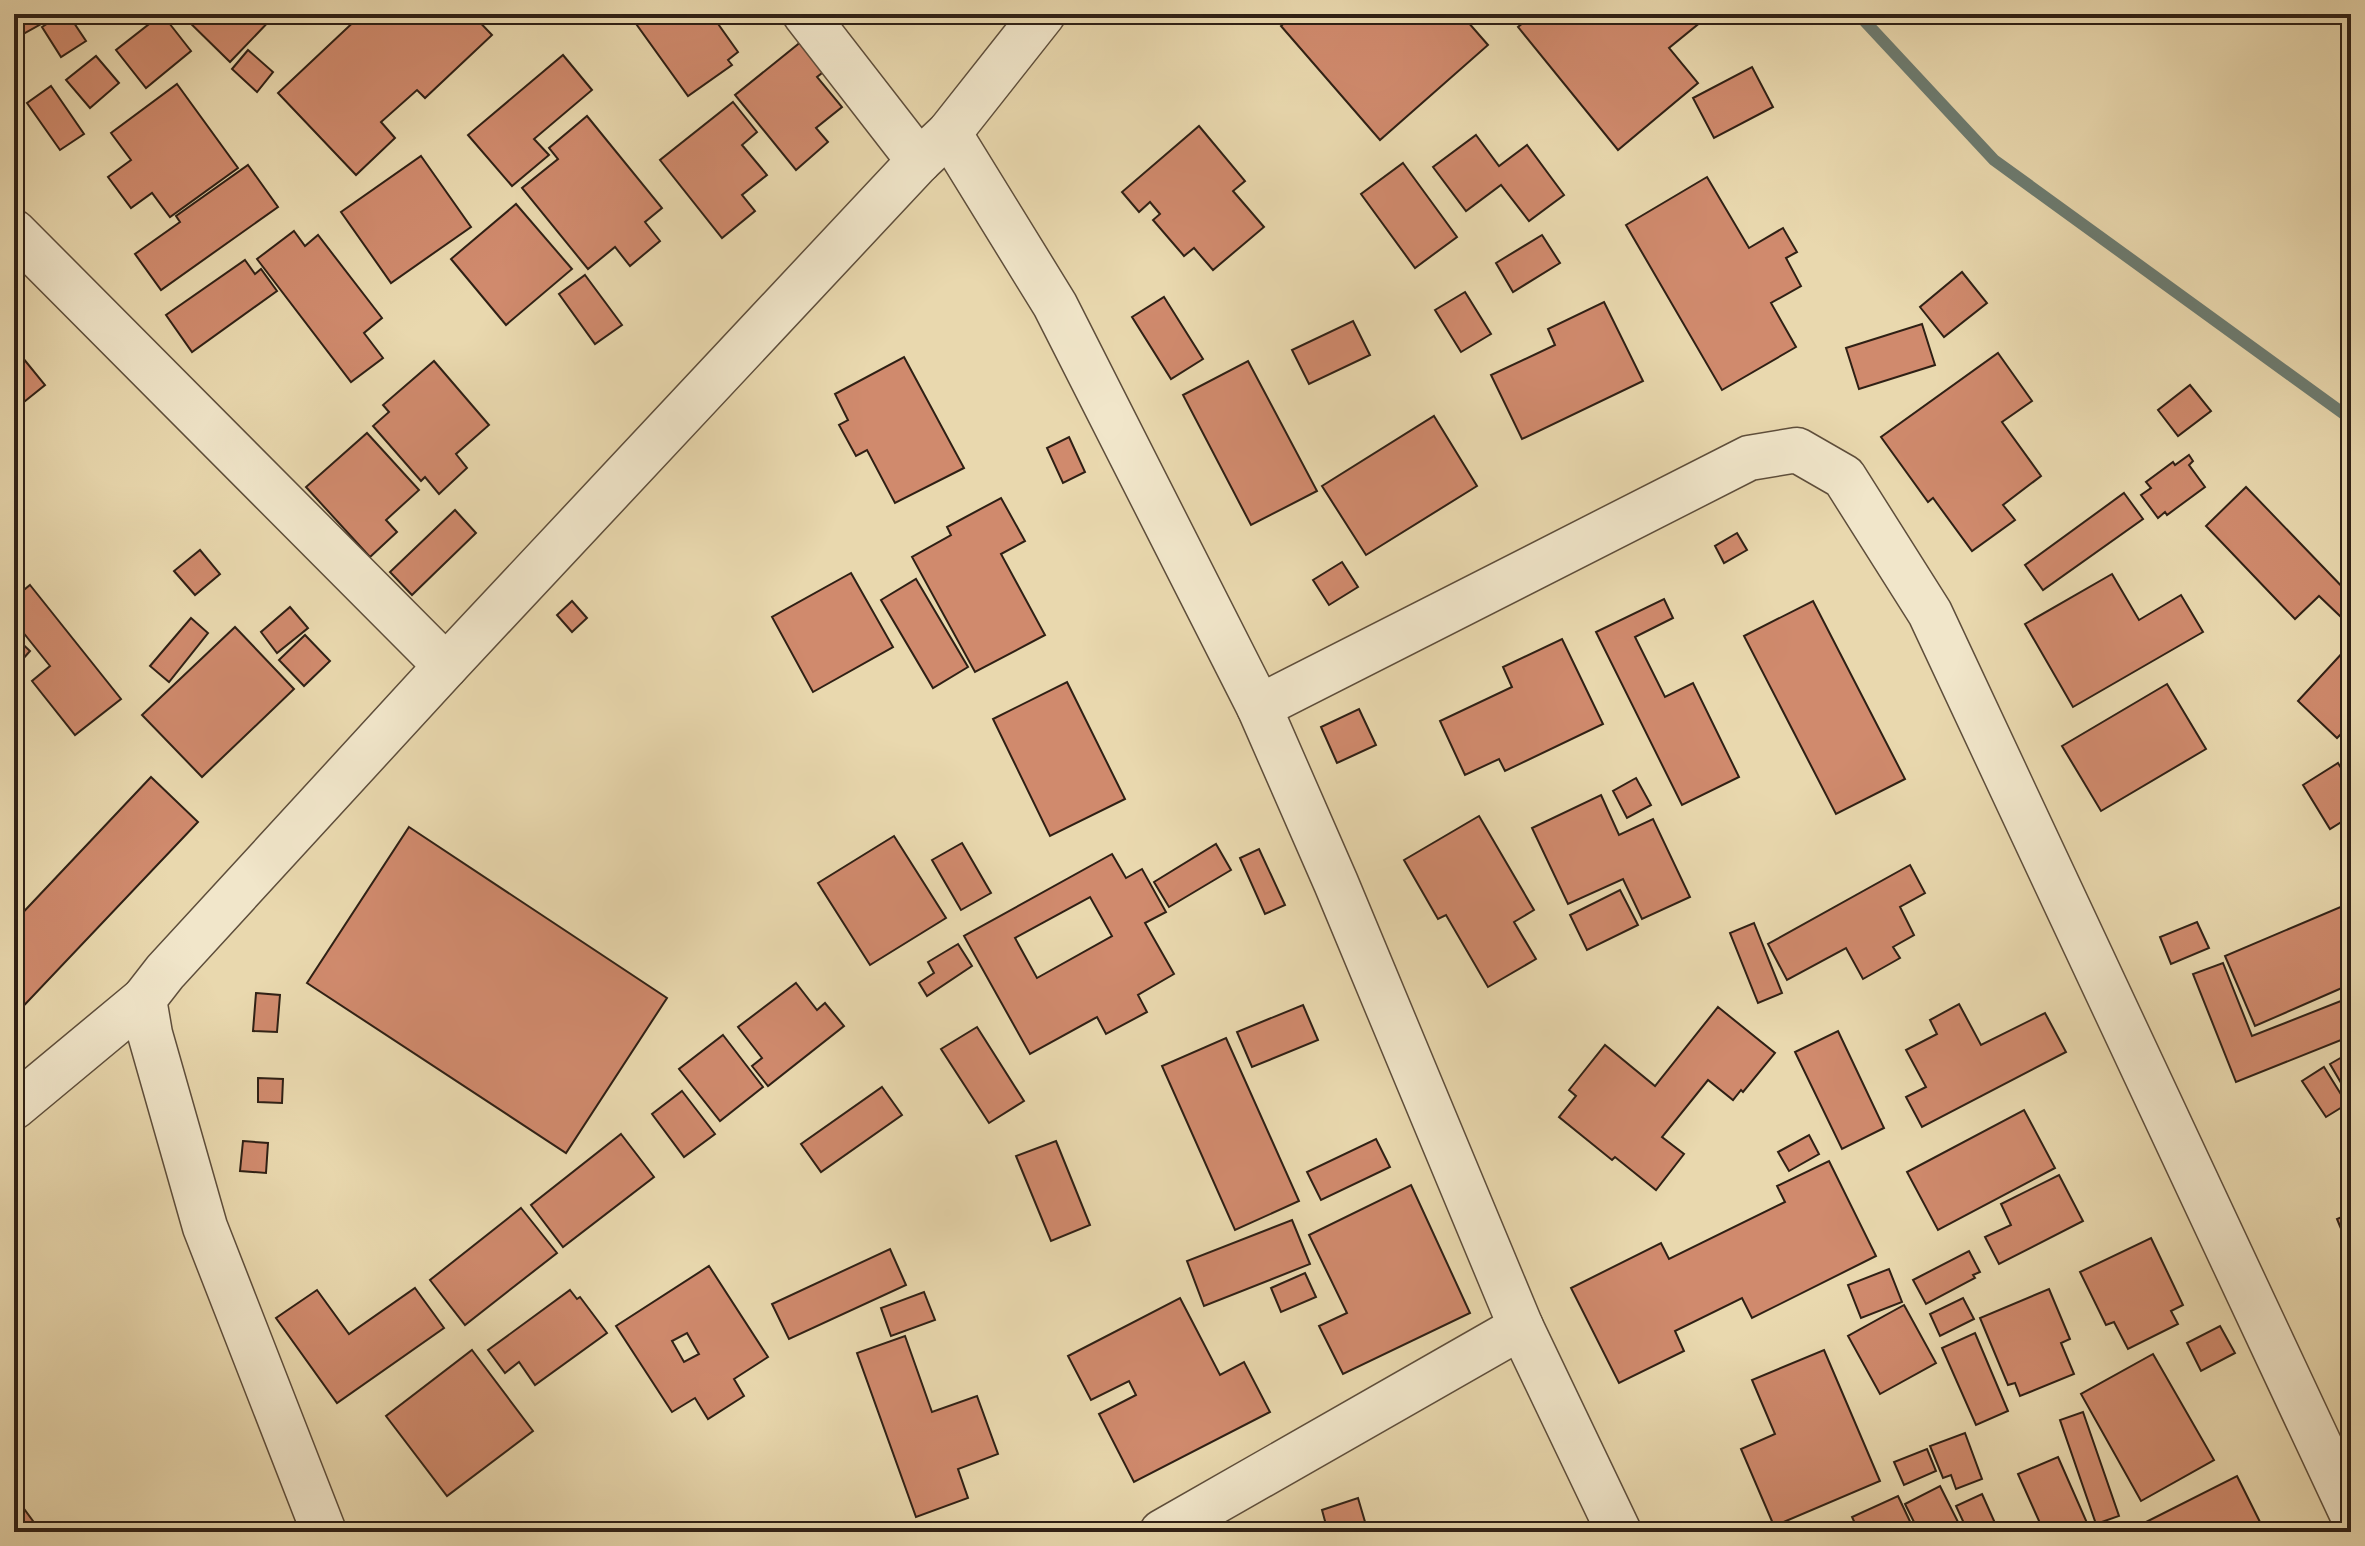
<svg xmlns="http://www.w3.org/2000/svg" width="2365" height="1546" font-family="'IM FELL Double Pica',serif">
	<rect width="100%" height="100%" fill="#e9d8ae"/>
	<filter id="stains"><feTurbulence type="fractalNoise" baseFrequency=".0025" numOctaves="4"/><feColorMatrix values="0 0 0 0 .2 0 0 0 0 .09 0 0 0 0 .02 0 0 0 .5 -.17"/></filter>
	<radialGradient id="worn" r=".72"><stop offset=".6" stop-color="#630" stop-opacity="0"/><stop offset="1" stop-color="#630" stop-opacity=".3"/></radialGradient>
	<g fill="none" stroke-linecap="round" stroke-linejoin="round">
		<!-- stream -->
		<polyline stroke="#6d7c71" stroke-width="12" points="1858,14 1994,160 2351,419"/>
	</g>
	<!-- building -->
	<g fill="#d08a6d" stroke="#2f2015" stroke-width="2" fill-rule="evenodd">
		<polygon points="14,14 59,14 23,34"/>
		<polygon points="63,14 68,14 86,41 61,57 42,27"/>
		<polygon points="162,14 191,51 146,88 116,50"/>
		<polygon points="181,14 274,14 275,15 230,62"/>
		<polygon points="362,14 472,14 492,35 425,98 417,90 381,122 395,138 356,175 278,93"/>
		<polygon points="629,14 711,14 738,52 728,60 732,65 688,96"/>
		<polygon points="1294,14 1461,14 1488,45 1380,140 1281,26"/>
		<polygon points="1534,14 1696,14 1702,21 1669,48 1698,83 1618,150 1518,27"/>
		<polygon points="807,37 831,66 817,77 842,107 816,128 828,142 796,170 735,95"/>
		<polygon points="248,50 273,72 257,92 232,69"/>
		<polygon points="563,55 592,90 534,139 549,155 512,186 468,135"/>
		<polygon points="96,56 119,83 90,108 66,80"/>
		<polygon points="1752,67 1773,107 1714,138 1693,98"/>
		<polygon points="177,84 238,168 170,217 152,193 131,208 108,177 131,160 111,133"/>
		<polygon points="51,86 84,134 60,150 27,103"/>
		<polygon points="733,102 757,132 742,145 767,175 742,195 755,211 722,238 660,160"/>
		<polygon points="587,116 662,208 645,222 660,241 630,266 615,247 588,269 522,188 558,159 549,148"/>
		<polygon points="1199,126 1245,181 1233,191 1264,227 1213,270 1194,248 1184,256 1153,220 1160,214 1150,202 1139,212 1122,192"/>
		<polygon points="1476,135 1499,166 1527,145 1564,195 1529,221 1501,185 1466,211 1433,167"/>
		<polygon points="421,156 471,227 391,283 341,212"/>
		<polygon points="1403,163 1457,237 1415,268 1361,194"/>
		<polygon points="248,165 278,207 161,290 135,254 180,222 176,216"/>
		<polygon points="1707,177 1749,248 1783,228 1797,252 1786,258 1801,286 1771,303 1796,347 1722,390 1626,225"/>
		<polygon points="516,204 572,269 506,325 451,259"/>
		<polygon points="294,231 305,246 318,235 382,318 364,333 383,358 351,382 257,259"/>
		<polygon points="1542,235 1560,263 1513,292 1496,263"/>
		<polygon points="245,260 255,274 261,269 277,291 192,352 166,315"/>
		<polygon points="1962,272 1987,303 1944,337 1920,307"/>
		<polygon points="585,275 622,325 595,344 559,294"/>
		<polygon points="1465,292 1491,334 1461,352 1435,310"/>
		<polygon points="1164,297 1203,359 1171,379 1132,317"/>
		<polygon points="1604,302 1643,381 1522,439 1491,375 1555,345 1548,329"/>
		<polygon points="1353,321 1370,355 1309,384 1292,350"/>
		<polygon points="1922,324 1935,365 1859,389 1846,348"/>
		<polygon points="14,347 45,385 14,410"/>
		<polygon points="1998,353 2032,401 2002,422 2041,476 2003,505 2015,520 1972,551 1933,498 1928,502 1881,437"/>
		<polygon points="904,357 964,468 895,503 867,450 856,456 839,425 848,420 835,394"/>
		<polygon points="434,361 489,425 456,454 467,468 439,494 425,477 421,481 373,426 389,412 383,405"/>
		<polygon points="1248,361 1317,491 1251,525 1183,395"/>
		<polygon points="2190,385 2211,411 2178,436 2158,410"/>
		<polygon points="1434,416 1477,486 1366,555 1322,486"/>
		<polygon points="367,433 419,490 386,520 397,532 370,557 306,487"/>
		<polygon points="1069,437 1085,472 1063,483 1047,448"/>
		<polygon points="2189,455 2193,461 2189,465 2205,487 2167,515 2165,512 2158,518 2141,495 2151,488 2146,482 2173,462 2175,465"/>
		<polygon points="2246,487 2351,596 2351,605 2340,616 2319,596 2295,619 2206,526"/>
		<polygon points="2124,493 2143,519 2043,590 2025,565"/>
		<polygon points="1001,498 1025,541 1001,554 1045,635 975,672 912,557 951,535 947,527"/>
		<polygon points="455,510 476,533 412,595 390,572"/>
		<polygon points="1737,533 1747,550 1724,563 1715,546"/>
		<polygon points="200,550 220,574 195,595 174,571"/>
		<polygon points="1342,562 1358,587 1329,605 1313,580"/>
		<polygon points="851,573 893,647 813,692 772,617"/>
		<polygon points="2112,574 2139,620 2181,595 2203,632 2073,707 2025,624"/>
		<polygon points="916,579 968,667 933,688 881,600"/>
		<polygon points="30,585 121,699 75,735 32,681 50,666 14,621 14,598"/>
		<polygon points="1664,599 1673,618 1635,637 1665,697 1693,683 1739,777 1682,805 1596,632"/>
		<polygon points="572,601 587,618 572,632 557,615"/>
		<polygon points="1813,601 1905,779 1836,814 1744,636"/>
		<polygon points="290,607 308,628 277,653 261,632"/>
		<polygon points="191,618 208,633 169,682 150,666"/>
		<polygon points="235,627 294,689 202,777 142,715"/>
		<polygon points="305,635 330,661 304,686 279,660"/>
		<polygon points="14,636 30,651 14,669"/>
		<polygon points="1562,639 1603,724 1505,771 1499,759 1465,775 1440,721 1512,687 1503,667"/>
		<polygon points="2345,650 2351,656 2351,724 2337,738 2298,701"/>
		<polygon points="1067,682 1125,799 1050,836 993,719"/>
		<polygon points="2167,684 2206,749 2101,811 2062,746"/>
		<polygon points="1359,709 1376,745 1337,763 1321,727"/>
		<polygon points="2338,763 2351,784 2351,816 2330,829 2303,785"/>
		<polygon points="151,777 198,822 14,1016 14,922"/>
		<polygon points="1636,778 1651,805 1627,818 1613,791"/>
		<polygon points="1601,795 1619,835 1653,819 1690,897 1642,919 1623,879 1568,904 1532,828"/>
		<polygon points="1479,816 1534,910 1514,922 1536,959 1488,987 1446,915 1438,919 1404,860"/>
		<polygon points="409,827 667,998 566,1153 307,983"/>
		<polygon points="894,836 946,918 870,965 818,883"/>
		<polygon points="962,843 991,893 961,910 932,860"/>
		<polygon points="1216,844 1231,870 1169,907 1154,882"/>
		<polygon points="1259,849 1285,905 1265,914 1240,858"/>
		<path d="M1112 854 1126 878 1142 869 1166 912 1145 923 1174 974 1138 995 1147 1012 1106 1034 1097 1017 1030 1054 964 936ZM1090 897 1112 936 1037 978 1015 938Z"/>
		<polygon points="1910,865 1925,893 1900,907 1914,935 1893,947 1900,958 1863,979 1846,948 1787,980 1768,944"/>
		<polygon points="1620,890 1638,925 1587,950 1570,915"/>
		<polygon points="2350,903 2351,984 2255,1026 2225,956"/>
		<polygon points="2197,922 2209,948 2171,964 2160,937"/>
		<polygon points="1754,923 1782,993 1758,1003 1730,933"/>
		<polygon points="958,944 972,966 927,996 919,983 934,973 928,962"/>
		<polygon points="2223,963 2252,1036 2351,997 2351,1036 2236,1082 2193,974"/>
		<polygon points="796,983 817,1010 825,1003 844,1026 768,1086 752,1066 762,1058 738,1027"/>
		<polygon points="256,993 280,995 277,1032 253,1031"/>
		<polygon points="1959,1004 1981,1045 2045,1013 2066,1052 1922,1127 1906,1097 1926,1087 1906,1050 1937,1034 1930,1020"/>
		<polygon points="1303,1005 1318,1040 1252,1067 1237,1032"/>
		<polygon points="1718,1007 1775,1053 1743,1092 1741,1090 1733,1100 1708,1080 1662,1137 1684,1154 1656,1190 1615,1157 1612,1160 1559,1117 1576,1096 1569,1090 1605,1045 1655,1086"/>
		<polygon points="977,1027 1024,1101 989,1123 941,1049"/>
		<polygon points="1838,1031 1884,1128 1842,1149 1795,1052"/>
		<polygon points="723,1035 763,1087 720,1121 679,1069"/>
		<polygon points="1226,1038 1299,1201 1235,1230 1162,1066"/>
		<polygon points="2351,1052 2351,1100 2330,1064"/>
		<polygon points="2324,1067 2347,1104 2326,1117 2302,1081"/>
		<polygon points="258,1078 283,1079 282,1103 258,1102"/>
		<polygon points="882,1087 902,1115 821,1172 801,1144"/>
		<polygon points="682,1091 715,1134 684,1157 652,1114"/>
		<polygon points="2024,1110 2055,1168 1938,1230 1907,1172"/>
		<polygon points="621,1134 654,1177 563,1247 531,1205"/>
		<polygon points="1809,1135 1819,1154 1789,1171 1778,1152"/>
		<polygon points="1376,1139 1390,1167 1321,1200 1307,1172"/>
		<polygon points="243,1141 268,1143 266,1173 240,1171"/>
		<polygon points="1056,1141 1090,1225 1051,1241 1016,1156"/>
		<polygon points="1829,1161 1876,1256 1752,1318 1742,1298 1675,1331 1684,1351 1619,1383 1571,1288 1661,1243 1669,1259 1785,1202 1777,1186"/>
		<polygon points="2059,1175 2083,1221 1999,1264 1985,1237 2011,1225 2001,1204"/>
		<polygon points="1411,1185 1470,1313 1343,1374 1319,1326 1347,1313 1309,1235"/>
		<polygon points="521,1208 557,1253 465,1325 430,1280"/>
		<polygon points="2351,1213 2351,1253 2337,1219"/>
		<polygon points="1292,1220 1310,1264 1204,1306 1187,1261"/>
		<polygon points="2151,1238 2183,1305 2171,1311 2178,1324 2128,1349 2114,1322 2106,1325 2080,1272"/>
		<polygon points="890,1249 906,1285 789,1339 772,1304"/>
		<polygon points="1969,1251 1980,1272 1973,1275 1975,1278 1926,1304 1913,1280"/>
		<path d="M709 1266 768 1357 734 1379 744 1396 708 1419 695 1398 672 1412 616 1326ZM687 1333 699 1354 684 1362 672 1341Z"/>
		<polygon points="1889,1269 1902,1302 1861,1318 1848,1285"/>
		<polygon points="1305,1273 1316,1297 1281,1312 1271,1288"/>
		<polygon points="415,1288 444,1328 337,1403 276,1318 317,1290 349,1334"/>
		<polygon points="2049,1289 2070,1339 2061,1343 2074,1374 2020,1396 2015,1383 2008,1385 1980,1318"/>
		<polygon points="570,1290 577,1299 580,1297 607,1333 535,1385 519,1362 505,1373 488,1350"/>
		<polygon points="924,1292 935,1320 891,1336 881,1308"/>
		<polygon points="1180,1298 1220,1375 1244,1362 1270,1412 1134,1482 1099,1414 1136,1395 1129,1381 1091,1400 1068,1356"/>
		<polygon points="1963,1298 1974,1319 1940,1336 1930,1314"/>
		<polygon points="1904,1305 1936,1363 1880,1394 1848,1336"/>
		<polygon points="2220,1326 2235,1353 2201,1371 2187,1343"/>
		<polygon points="1975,1333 2008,1411 1976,1425 1942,1348"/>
		<polygon points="905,1336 932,1412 977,1396 998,1454 958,1469 968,1498 916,1517 857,1353"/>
		<polygon points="472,1350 533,1431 447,1496 386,1416"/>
		<polygon points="1824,1350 1880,1481 1774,1526 1741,1449 1775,1434 1752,1380"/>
		<polygon points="2153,1354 2214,1460 2141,1501 2081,1394"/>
		<polygon points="2083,1412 2119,1516 2096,1524 2060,1420"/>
		<polygon points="1965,1433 1982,1479 1956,1489 1951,1475 1943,1478 1930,1446"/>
		<polygon points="1927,1449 1936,1471 1904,1485 1894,1462"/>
		<polygon points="2058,1457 2091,1532 2044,1532 2018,1474"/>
		<polygon points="2237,1476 2265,1532 2148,1532 2144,1523"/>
		<polygon points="1940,1486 1963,1532 1919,1532 1905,1504"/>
		<polygon points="1982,1494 1999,1532 1968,1532 1956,1506"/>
		<polygon points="14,1495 41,1532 14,1532"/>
		<polygon points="1898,1496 1915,1532 1859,1532 1852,1517"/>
		<polygon points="1358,1498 1368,1532 1328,1532 1322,1510"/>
	</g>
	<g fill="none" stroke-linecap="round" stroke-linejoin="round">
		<!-- minor casing -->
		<g stroke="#5e4e3b" stroke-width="47">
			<g id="minor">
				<polyline points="805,14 919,161"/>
				<polyline points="14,232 446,666"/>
				<polyline points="1259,707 1749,458 1797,450 1844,477 1930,613 2351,1512"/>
				<polyline points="1162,1532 1521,1327"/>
			</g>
		</g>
		<!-- tertiary casing -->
		<g stroke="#5e4e3b" stroke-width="47">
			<g id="tertiary">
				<polyline points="949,133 1055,305 1259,707 1336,883 1521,1327 1619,1532"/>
				<polyline points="14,1107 144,999"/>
				<polyline points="324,1532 205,1227 150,1034 144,999 165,972 446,666 919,161 949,133 1043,14"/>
			</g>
		</g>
		<!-- minor -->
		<use href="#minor" stroke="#f1e6ca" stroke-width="44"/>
		<!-- tertiary -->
		<use href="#tertiary" stroke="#f1e6ca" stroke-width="44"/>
	</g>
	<!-- margin -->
	<rect width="2365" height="1546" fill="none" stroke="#e9d8ae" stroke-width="48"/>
	<rect x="16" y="16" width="2333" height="1514" fill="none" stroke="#2f2015" stroke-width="4"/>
	<rect x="24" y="24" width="2317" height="1498" fill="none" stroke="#2f2015" stroke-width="2"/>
	<rect width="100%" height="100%" filter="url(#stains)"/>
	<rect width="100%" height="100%" fill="url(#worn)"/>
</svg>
